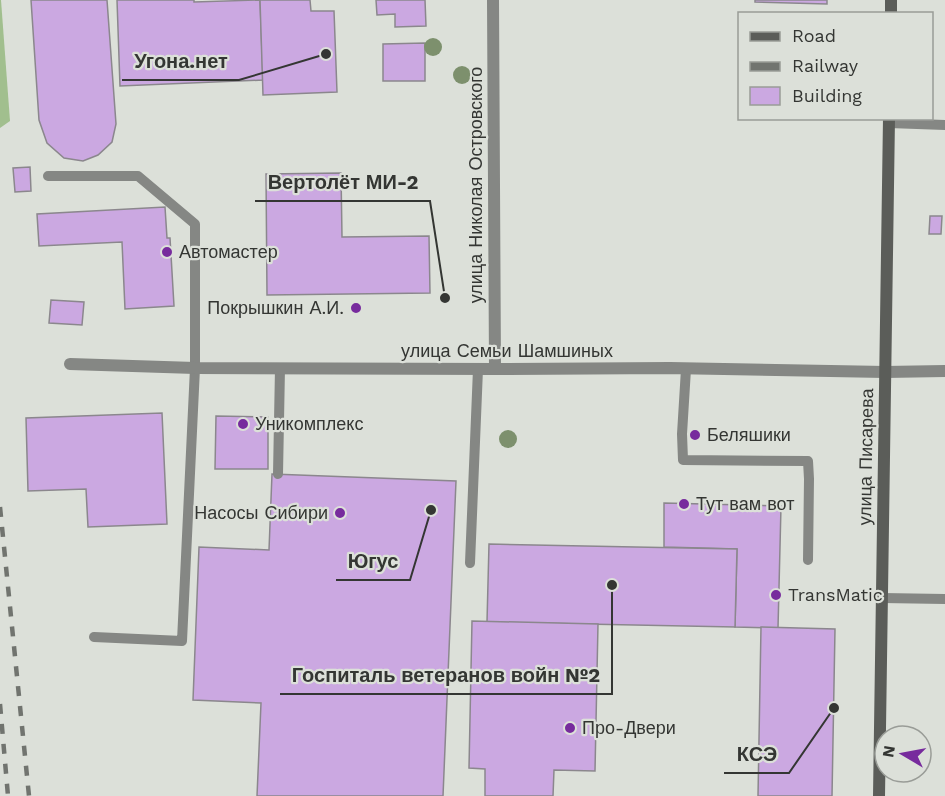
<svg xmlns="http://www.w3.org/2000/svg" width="945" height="796" font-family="'Work Sans',sans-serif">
	<rect width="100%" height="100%" fill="#dce0d9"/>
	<!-- green -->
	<polygon fill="#a1bf8e" points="0,0 1,0 10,121 0,128"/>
	<!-- building -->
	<g fill="#cba8e1" stroke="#8b878d" stroke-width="1.5">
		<polygon points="31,0 107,0 116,124 112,142 98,155 83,161 64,158 47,143 39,120"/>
		<polygon points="117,0 194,0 194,2 260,0 263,80 120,86"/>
		<polygon points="260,0 310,0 311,11 334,11 337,92 263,95"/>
		<polygon points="376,0 425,0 426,26 395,27 395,14 377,15"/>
		<polygon points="755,0 827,0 827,4 755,2"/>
		<polygon points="425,43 425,81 383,81 383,44"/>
		<polygon points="30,167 31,191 15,192 13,168"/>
		<polygon points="341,173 342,237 429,236 430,293 267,295 266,174"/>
		<polygon points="165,207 167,238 170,238 174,306 125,309 122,242 39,246 37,214"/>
		<polygon points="930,216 942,216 941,234 929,234"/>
		<polygon points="51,300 84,302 82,325 49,323"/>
		<polygon points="162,413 167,524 88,527 86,489 28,491 26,418"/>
		<polygon points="216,416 268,417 268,469 215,469"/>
		<polygon points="272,474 456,481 443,796 257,796 261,703 193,700 199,547 269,550"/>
		<polygon points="664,503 781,506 778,628 735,627 737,549 664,547"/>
		<polygon points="489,544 737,549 735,627 487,622"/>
		<polygon points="472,621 598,624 595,771 554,770 553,796 485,796 485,769 469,768"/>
		<polygon points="761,627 835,629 832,796 758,796"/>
	</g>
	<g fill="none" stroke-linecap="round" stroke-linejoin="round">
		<!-- service -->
		<g stroke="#858784" stroke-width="10">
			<polyline points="889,123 945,125"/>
			<polyline points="48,176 138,176 195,224 195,368 182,641 94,637"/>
			<polyline points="686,369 682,434 683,460 808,461 809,479 808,560"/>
			<polyline points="278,474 280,368"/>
			<polyline points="470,563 478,369"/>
			<polyline points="882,598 945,599"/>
		</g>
		<!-- minor -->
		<g stroke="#858784" stroke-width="12">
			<polyline points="493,0 495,369"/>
			<polyline points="70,364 195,368 495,369 670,368 885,372 945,371"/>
		</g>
		<!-- secondary -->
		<g stroke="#5b5d59" stroke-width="12">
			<polyline points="891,14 891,0"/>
			<polyline points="879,796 889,118"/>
		</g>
		<!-- rail -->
		<g stroke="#71746f" stroke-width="4.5" stroke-dasharray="10 10" stroke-linecap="butt">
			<polyline points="0,507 29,796"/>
			<polyline points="0,704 8,796"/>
		</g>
	</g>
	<!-- trees -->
	<g fill="#7d906d">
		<circle cx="433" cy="47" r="9"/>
		<circle cx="462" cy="75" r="9"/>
		<circle cx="508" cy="439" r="9"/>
	</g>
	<!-- markers -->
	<g fill="#772b9d" stroke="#dce0d9" stroke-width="2">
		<circle cx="167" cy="252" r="6"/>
		<circle cx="356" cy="308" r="6"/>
		<circle cx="243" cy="424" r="6"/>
		<circle cx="695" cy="435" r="6"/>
		<circle cx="684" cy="504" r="6"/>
		<circle cx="340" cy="513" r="6"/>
		<circle cx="776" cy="595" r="6"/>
		<circle cx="570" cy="728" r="6"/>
	</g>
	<g text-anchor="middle" stroke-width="4.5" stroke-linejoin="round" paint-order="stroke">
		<!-- street labels -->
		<g font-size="18" fill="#343633" stroke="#dce0d9">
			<text transform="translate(476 185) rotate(-90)" y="6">улица Николая Островского</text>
			<text x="507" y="357">улица Семьи Шамшиных</text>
			<text transform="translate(866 457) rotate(-89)" y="6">улица Писарева</text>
		</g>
		<!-- poi labels -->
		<g font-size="18" fill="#343633" stroke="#dce0d9" text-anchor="start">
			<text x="179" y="258">Автомастер</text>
			<text x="344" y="314" text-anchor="end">Покрышкин А.И.</text>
			<text x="255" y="430">Уникомплекс</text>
			<text x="707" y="441">Беляшики</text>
			<text x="696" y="510">Тут вам вот</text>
			<text x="328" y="519" text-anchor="end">Насосы Сибири</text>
			<text x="788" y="601">TransMatic</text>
			<text x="582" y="734">Про-Двери</text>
		</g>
	</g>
	<!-- callouts -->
	<path fill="none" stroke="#343633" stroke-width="2" d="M326 54L239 80H122M445 298L430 201H255M431 510L410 580H336M612 585L612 694H280M834 708L789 773H724"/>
	<g fill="#343633" stroke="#dce0d9" stroke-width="2">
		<circle cx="326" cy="54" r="6"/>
		<circle cx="445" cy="298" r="6"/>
		<circle cx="431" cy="510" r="6"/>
		<circle cx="612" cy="585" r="6"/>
		<circle cx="834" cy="708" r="6"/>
	</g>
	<g font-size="20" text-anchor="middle" font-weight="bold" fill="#343633" stroke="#dce0d9" stroke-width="4.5" stroke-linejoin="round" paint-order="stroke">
		<text x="181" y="68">Угона.нет</text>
		<text x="343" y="189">Вертолёт МИ-2</text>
		<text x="373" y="568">Югус</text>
		<text x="446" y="682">Госпиталь ветеранов войн №2</text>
		<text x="757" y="761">КСЭ</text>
	</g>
	<!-- legend -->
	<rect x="738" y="12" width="195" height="108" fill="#dce0d9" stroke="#999c97" stroke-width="1.5"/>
	<rect x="750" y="32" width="30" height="9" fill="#5b5d59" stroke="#999c97" stroke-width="1.5"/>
	<text x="792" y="42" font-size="18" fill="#343633">Road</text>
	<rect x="750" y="62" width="30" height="9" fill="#71746f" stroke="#999c97" stroke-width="1.5"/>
	<text x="792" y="72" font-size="18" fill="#343633">Railway</text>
	<rect x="750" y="87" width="30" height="18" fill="#cba8e1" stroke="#999c97" stroke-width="1.5"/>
	<text x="792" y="102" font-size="18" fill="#343633">Building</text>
	<!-- north arrow -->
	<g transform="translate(903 754) rotate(280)"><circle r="28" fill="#dce0d9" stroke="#999c97" stroke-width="1.5"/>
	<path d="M0-4.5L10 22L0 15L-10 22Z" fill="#772b9d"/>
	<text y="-9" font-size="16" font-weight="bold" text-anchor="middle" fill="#343633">N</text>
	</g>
</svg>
